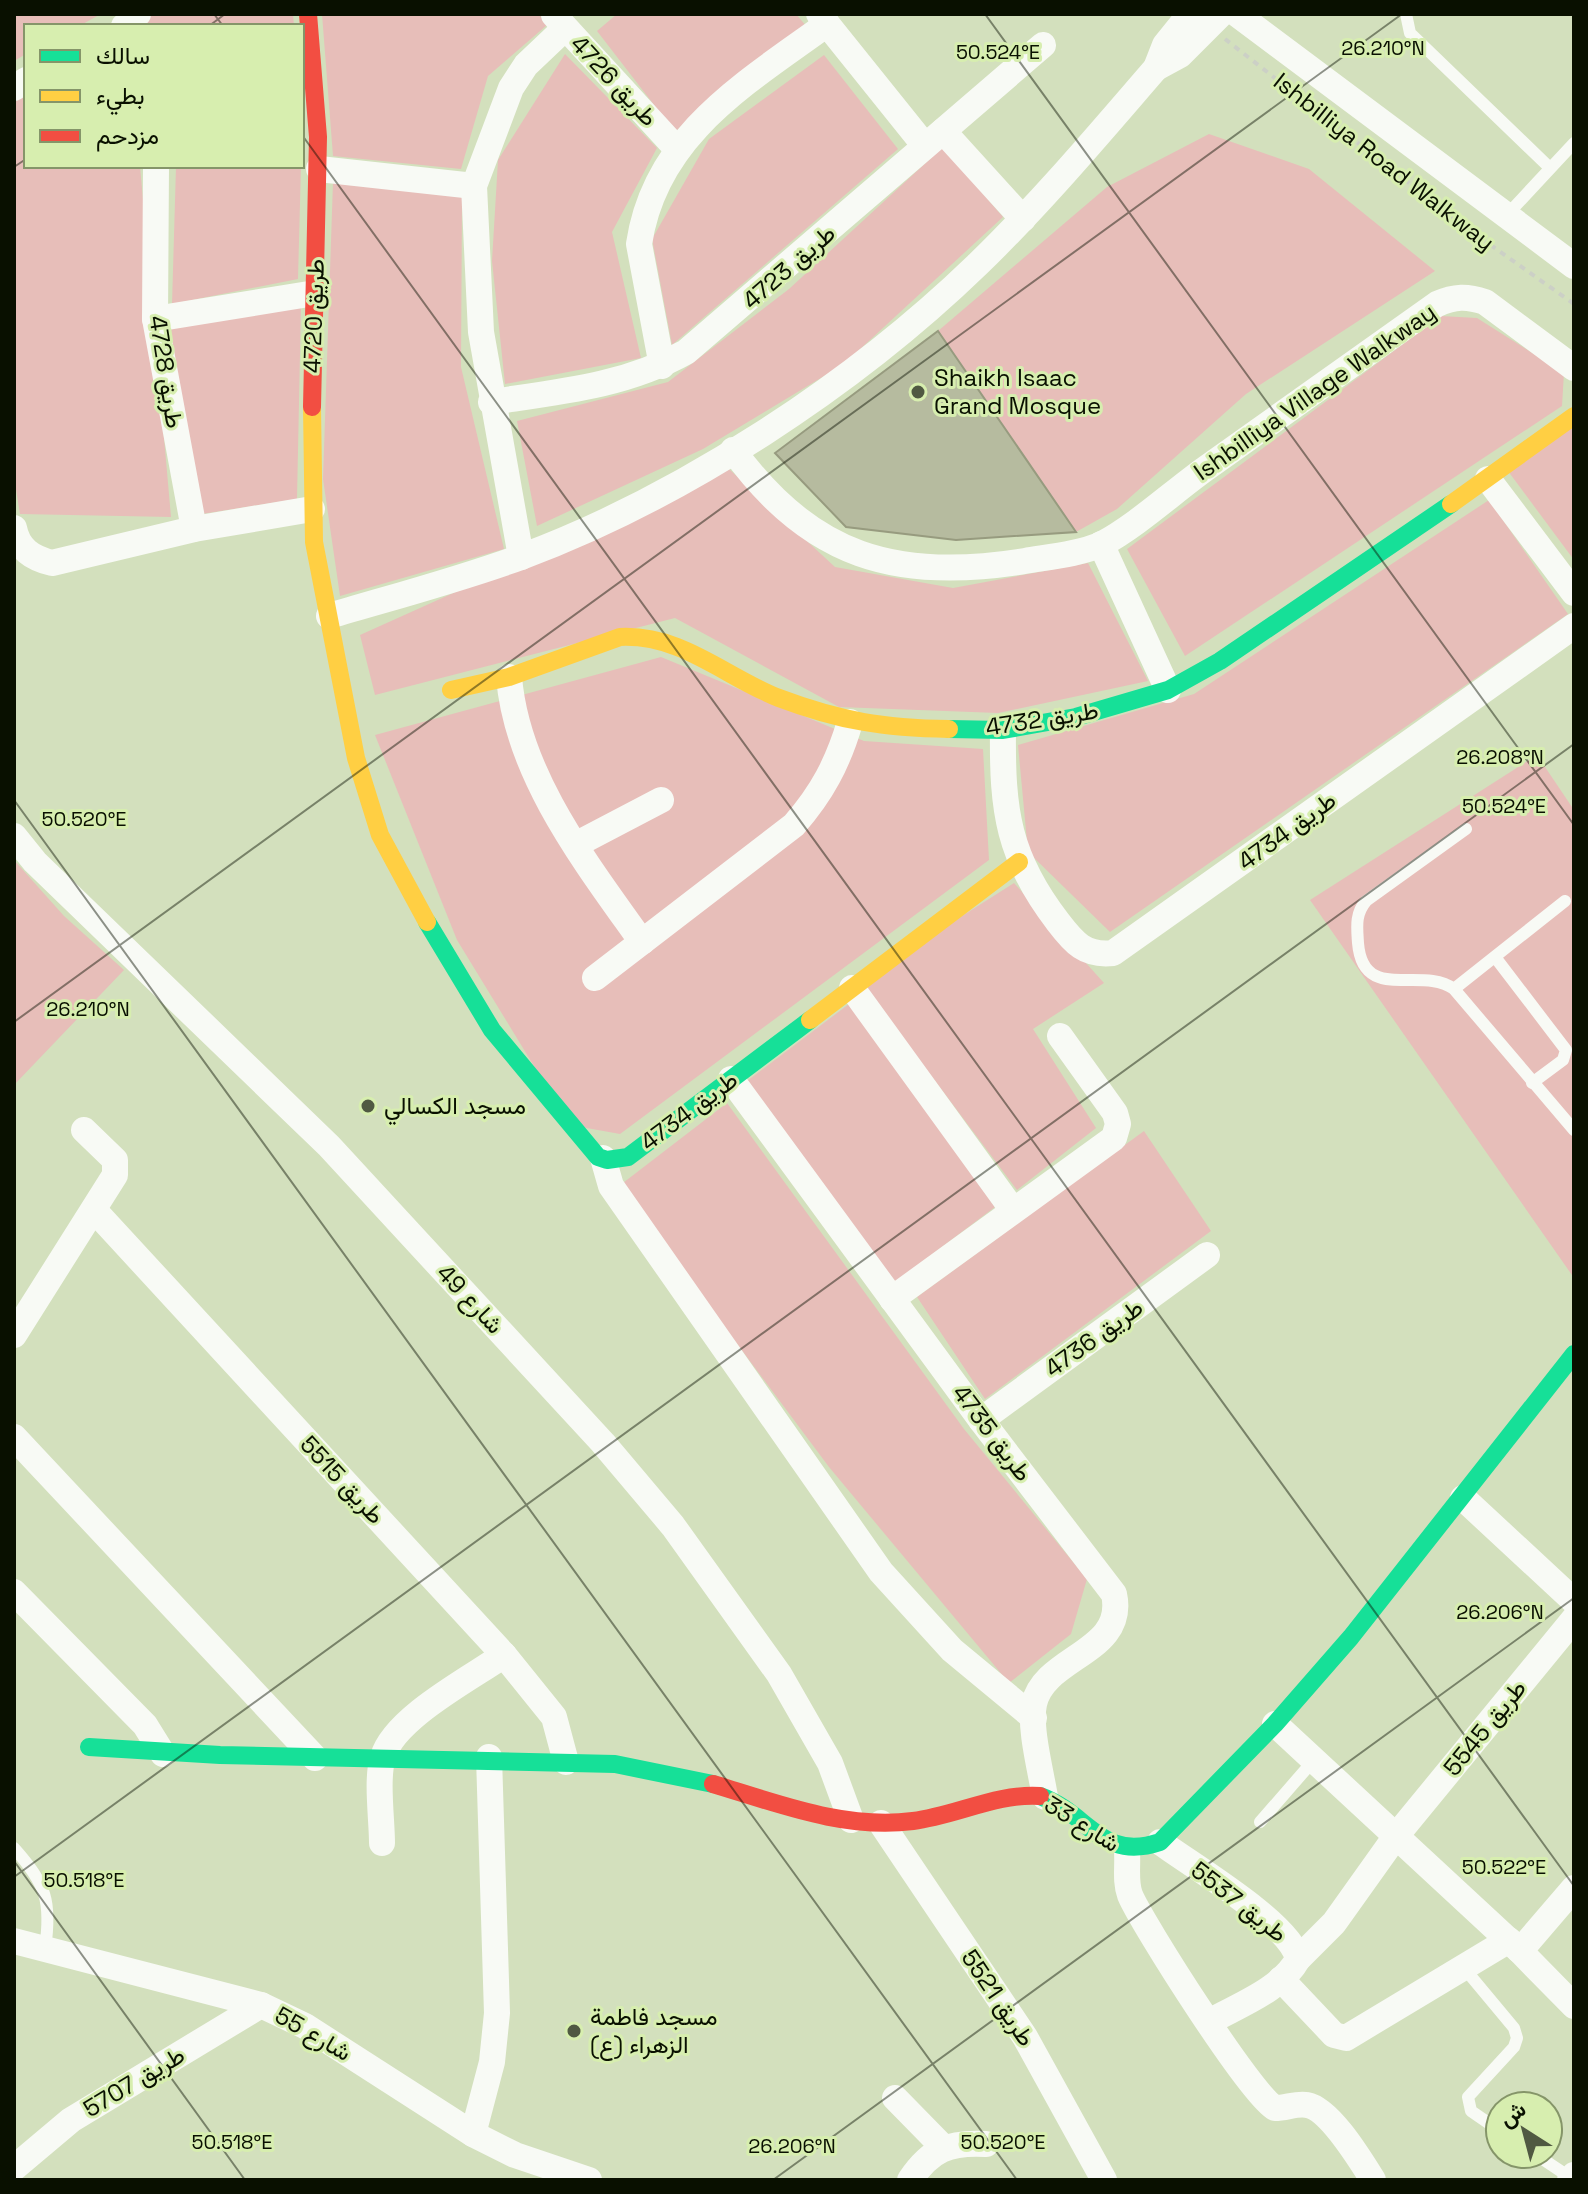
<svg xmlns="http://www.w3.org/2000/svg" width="1588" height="2194" font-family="'Space Grotesk',Vazirmatn,sans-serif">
	<rect width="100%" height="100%" fill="#d3e0bd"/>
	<!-- green -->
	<g fill="#e7beb9">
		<polygon points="14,14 101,14 79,26 26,26 26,54 14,61"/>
		<polygon points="151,14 293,14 294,26 145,26 143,21"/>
		<polygon points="322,14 539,14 547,25 488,76 461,169 333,156"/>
		<polygon points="617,14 796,14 807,27 723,86 675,132 597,31"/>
		<polygon points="565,54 657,148 612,232 641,358 505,384 492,261 498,160"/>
		<polygon points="824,55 898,149 672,345 652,239 709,139"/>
		<polygon points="26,95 26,166 140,166 171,517 20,514 14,477 14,102"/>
		<polygon points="1209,134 1309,169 1435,271 1246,394 1117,509 1076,532 938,331 1107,187"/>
		<polygon points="943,147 1003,217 844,364 703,449 537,526 517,421 668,382 789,289"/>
		<polygon points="176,166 301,166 298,279 172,304"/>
		<polygon points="333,182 462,197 461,367 504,549 340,596 323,479"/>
		<polygon points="301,306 297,499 202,514 157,331"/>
		<polygon points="1441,316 1477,318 1564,373 1562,406 1185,656 1127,549"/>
		<polygon points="1574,422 1574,560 1505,467"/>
		<polygon points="729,469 835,567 953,588 1088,563 1148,681 998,713 839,707 675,618 375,695 360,635"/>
		<polygon points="1489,500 1568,614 1110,932 1028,852 1018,745 1194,694"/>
		<polygon points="661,657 864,741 983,749 989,860 620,1134 570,1125 457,940 375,735"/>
		<polygon points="1537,755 1574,810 1574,1278 1310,900"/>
		<polygon points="14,860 64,916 124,970 14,1085"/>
		<polygon points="1014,883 1104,983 1033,1029 1096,1128 1017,1190 860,981"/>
		<polygon points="849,1004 995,1207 894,1283 747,1081"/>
		<polygon points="727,1103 964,1429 1087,1579 1071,1634 1009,1683 829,1467 619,1186"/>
		<polygon points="1144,1131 1211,1231 985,1399 917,1297"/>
	</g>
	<!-- building -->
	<polygon fill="#b6bb9f" stroke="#979b7f" stroke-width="2" points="938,331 1076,532 956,540 846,527 775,453"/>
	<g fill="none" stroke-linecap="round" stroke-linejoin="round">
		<!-- path -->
		<polyline stroke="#ccd0c6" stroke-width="4" stroke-dasharray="6 6" stroke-linecap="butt" points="1225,39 1468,229 1574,304"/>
		<!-- lane -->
		<g stroke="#f8faf5" stroke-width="12">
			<polyline points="1406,14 1410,33 1550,168"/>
			<polyline points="1505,217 1574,143"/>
			<path d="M1466 829 1366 901C1355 914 1357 927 1358 943 1363 1004 1421 965 1454 989L1574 1130"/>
			<polyline points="1495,957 1566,1050 1563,1060 1532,1083"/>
			<polyline points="1454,989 1565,901"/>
			<polyline points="1260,1822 1314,1760"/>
			<path d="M14 1848C46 1884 52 1901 45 1949"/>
			<polyline points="1464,1968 1514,2028 1517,2038 1514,2047 1468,2097 1471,2111 1500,2131"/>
			<polyline points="1535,2154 1571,2178"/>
		</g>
		<!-- street -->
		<g stroke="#f8faf5" stroke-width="26">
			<polyline points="819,14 925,146"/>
			<polyline points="1237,14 1574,266"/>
			<polyline points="554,15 676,148"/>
			<polyline points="124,26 138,14"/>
			<polyline points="1156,68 1180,55 1221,14"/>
			<polyline points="14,88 26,80"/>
			<polyline points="943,131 1023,219"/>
			<polyline points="156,166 155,319 194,529"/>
			<polyline points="319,169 474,186"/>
			<polyline points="155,319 315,293"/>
			<path d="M662 366 639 244C655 135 746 83 827 24"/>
			<path d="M491 402C559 392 625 386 686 352L1043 45"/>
			<path d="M733 450C810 557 897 582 1025 561 1048 557 1080 554 1102 544 1136 526 1173 492 1205 469 1283 414 1360 359 1437 304 1455 296 1467 296 1485 302L1574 368"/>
			<polyline points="1488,479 1574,593"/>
			<path d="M14 528C18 549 32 558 52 563L194 529 312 509"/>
			<polyline points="1101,544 1168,690"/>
			<polyline points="521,557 481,332 474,186 511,88 526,65 565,28"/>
			<path d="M329 616C393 597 458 580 521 557 682 497 853 385 977 265 1041 203 1098 135 1156 68L1165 45 1190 14"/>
			<path d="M509 677C517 775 586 863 642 942"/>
			<path d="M1003 730C1002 811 1008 857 1058 922 1074 943 1085 956 1113 953L1574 626"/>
			<polyline points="14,836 35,862 329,1146 603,1443 673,1526 779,1674 830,1763 851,1820"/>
			<polyline points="577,844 661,800"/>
			<path d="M595 978 794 825C822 793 838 763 850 722"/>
			<polyline points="852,988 1012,1209"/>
			<path d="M731 1079 981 1420 1114 1594C1127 1653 1044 1656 1034 1704 1029 1727 1041 1772 1045 1797"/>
			<polyline points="603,1158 611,1186 881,1572 952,1650 1034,1718"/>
			<polyline points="95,1211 504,1655 554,1717 566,1762"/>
			<polyline points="892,1299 1114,1138 1118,1124 1115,1113 1060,1036"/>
			<polyline points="14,1335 115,1175 115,1160 84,1130"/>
			<polyline points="981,1420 1207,1255"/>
			<polyline points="14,1437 315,1758"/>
			<polyline points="1463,1498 1574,1601"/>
			<polyline points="14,1592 145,1725 163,1754"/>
			<polyline points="1275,1724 1520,1951 1574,2006"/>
			<polyline points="881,1823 1025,2037 1104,2180"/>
			<path d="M1160 1842C1191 1865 1291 1924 1298 1959 1281 1990 1239 2005 1209 2022"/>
			<path d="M382 1843C382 1820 376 1778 383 1757 394 1718 471 1678 504 1655"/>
			<path d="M1127 1852C1128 1866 1125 1882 1130 1895 1141 1922 1255 2101 1275 2108 1286 2108 1297 2103 1307 2105 1330 2109 1361 2161 1373 2180"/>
			<polyline points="14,1941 261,2005 305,2026 473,2134 515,2155 589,2180"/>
			<polyline points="1520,1951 1574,1888"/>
			<polyline points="1298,1959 1334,1923 1396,1836 1574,1619"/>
			<polyline points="1281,1979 1334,2035 1346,2038 1509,1940"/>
			<polyline points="895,2098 943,2147"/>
			<polyline points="473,2134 492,2062 497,2013 489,1757"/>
			<polyline points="14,2168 71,2120 261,2005"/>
			<path d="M910 2180C931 2149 949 2142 986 2144"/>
			<polyline points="1570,2180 1574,2175"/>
		</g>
		<!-- fast -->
		<g stroke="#16e098" stroke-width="18">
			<polyline points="949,729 1003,730 1076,717 1168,690 1220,661 1451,504"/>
			<polyline points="427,922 492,1030 598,1157 607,1160 628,1157 810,1020"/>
			<polyline points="89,1747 220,1755 615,1764 713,1784"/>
			<path d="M1040 1796C1089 1814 1101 1862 1160 1842L1275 1724 1351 1637 1574 1354"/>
		</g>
		<!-- slow -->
		<g stroke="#ffcf43" stroke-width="18">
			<polyline points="312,407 314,542 356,758 380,835 427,922"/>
			<polyline points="1451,504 1574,416"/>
			<path d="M451 690 509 677 620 637C682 634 725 677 779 698 840 721 884 728 949 729"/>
			<polyline points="810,1020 1019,862"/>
		</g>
		<!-- jam -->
		<g stroke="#f24e42" stroke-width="18">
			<polyline points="308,14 318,137 312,407"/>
			<path d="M713 1784C777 1803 844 1830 913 1821 955 1816 997 1793 1040 1796"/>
		</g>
	</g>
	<!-- ticks -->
	<path fill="none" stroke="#091000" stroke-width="2" stroke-opacity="0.45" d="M214 14 223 26M985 14 1574 825M209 26 225 14M302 135 1574 1886M14 167 26 159M14 800 1017 2180M14 1022 1402 14M14 1861 245 2180M14 1877 1574 744M773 2180 1574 1598"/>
	<!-- markers -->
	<g fill="#505942" stroke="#d7eeaf" stroke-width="3">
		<circle cx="918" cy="392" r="8"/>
		<circle cx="368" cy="1106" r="8"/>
		<circle cx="574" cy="2031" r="8"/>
	</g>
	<g text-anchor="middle" stroke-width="6" stroke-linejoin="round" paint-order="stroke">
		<!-- street labels -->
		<g font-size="24" fill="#091000" stroke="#d7eeaf">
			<text transform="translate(614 81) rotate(47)" y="8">طريق 4726</text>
			<text transform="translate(1384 162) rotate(38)" y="8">Ishbilliya Road Walkway</text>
			<text transform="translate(789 267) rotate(-41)" y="8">طريق 4723</text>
			<text transform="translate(314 316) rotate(-88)" y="8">طريق 4720</text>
			<text transform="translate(166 372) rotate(81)" y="8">طريق 4728</text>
			<text transform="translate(1315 392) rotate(-35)" y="8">Ishbilliya Village Walkway</text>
			<text transform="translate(1042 719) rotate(-9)" y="8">طريق 4732</text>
			<text transform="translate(1287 831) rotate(-36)" y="8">طريق 4734</text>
			<text transform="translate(689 1111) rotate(-37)" y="8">طريق 4734</text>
			<text transform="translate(470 1299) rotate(47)" y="8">شارع 49</text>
			<text transform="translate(1094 1338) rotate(-36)" y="8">طريق 4736</text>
			<text transform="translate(992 1433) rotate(53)" y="8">طريق 4735</text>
			<text transform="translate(342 1480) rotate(47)" y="8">طريق 5515</text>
			<text transform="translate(1485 1728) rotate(-51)" y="8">طريق 5545</text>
			<text transform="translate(1082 1824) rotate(32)" y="8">شارع 33</text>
			<text transform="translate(1239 1902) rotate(38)" y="8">طريق 5537</text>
			<text transform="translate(998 1998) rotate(56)" y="8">طريق 5521</text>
			<text transform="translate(313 2034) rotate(30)" y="8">شارع 55</text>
			<text transform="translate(134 2082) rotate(-31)" y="8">طريق 5707</text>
		</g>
		<!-- poi labels -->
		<g font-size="24" fill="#091000" stroke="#d7eeaf" text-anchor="start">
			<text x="934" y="386">Shaikh Isaac<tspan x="934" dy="28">Grand Mosque</tspan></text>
			<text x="384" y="1114">مسجد الكسالي</text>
			<text x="590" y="2025">مسجد فاطمة<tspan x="590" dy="28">الزهراء (ع)</tspan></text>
		</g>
	</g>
	<g font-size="20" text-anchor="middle" fill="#091000" stroke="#d7eeaf" stroke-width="6" stroke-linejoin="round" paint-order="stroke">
		<text x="1383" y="55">26.210°N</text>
		<text x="998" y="59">50.524°E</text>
		<text x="1500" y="764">26.208°N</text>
		<text x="1504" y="813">50.524°E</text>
		<text x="84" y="826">50.520°E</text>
		<text x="88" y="1016">26.210°N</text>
		<text x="1500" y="1619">26.206°N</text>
		<text x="1504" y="1874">50.522°E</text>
		<text x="84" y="1887">50.518°E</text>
		<text x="232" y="2149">50.518°E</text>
		<text x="1003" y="2149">50.520°E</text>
		<text x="792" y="2153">26.206°N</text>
	</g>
	<!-- border -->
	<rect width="1588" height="2194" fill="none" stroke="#091000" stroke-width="32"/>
	<!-- legend -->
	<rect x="24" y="24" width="280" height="144" fill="#d7eeaf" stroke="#859569" stroke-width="2"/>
	<rect x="40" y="50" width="40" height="12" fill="#16e098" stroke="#859569" stroke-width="2"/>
	<text x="96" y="64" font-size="24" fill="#091000">سالك</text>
	<rect x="40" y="90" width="40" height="12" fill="#ffcf43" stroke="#859569" stroke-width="2"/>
	<text x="96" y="104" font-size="24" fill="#091000">بطيء</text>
	<rect x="40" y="130" width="40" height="12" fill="#f24e42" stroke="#859569" stroke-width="2"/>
	<text x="96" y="144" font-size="24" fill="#091000">مزدحم</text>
	<!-- north arrow -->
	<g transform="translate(1524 2130) rotate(324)"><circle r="38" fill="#d7eeaf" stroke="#859569" stroke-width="2"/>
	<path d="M0-6L14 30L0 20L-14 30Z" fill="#505942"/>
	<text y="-12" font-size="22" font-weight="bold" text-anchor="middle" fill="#091000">ش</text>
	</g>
</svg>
